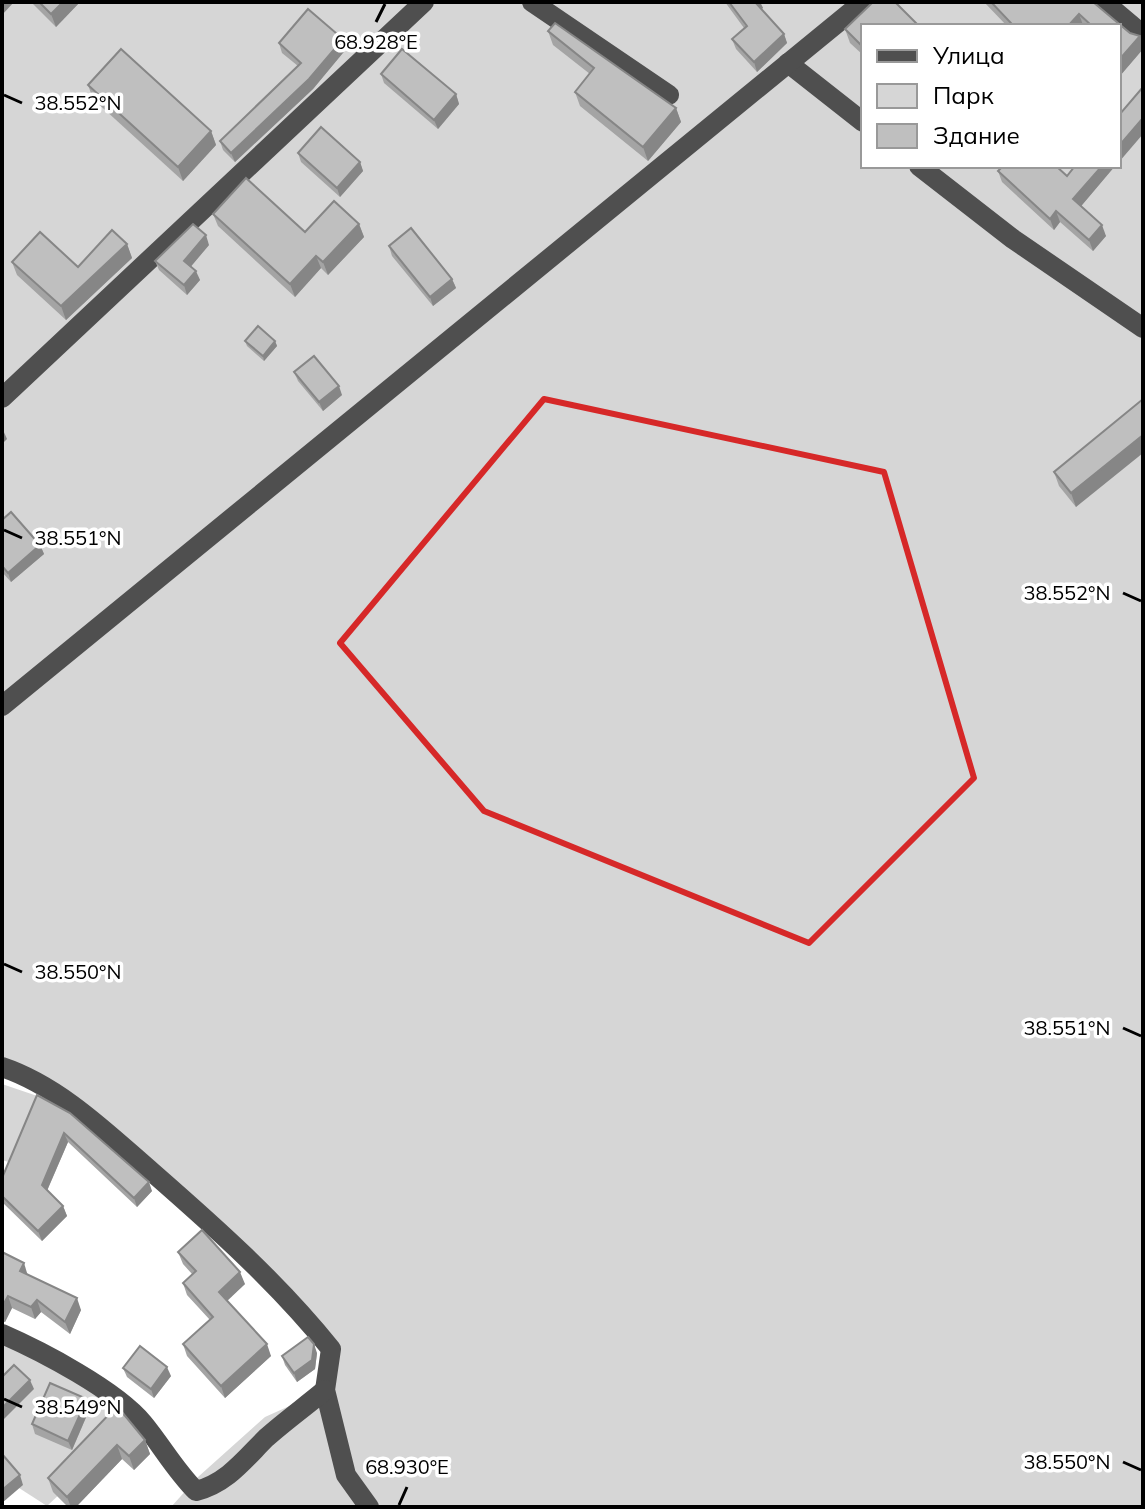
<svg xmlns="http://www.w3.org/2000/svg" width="1145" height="1509" font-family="Mulish,sans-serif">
	<rect width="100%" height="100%" fill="#fff"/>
	<!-- green -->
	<g fill="#d6d6d6" fill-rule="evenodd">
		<path d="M2 2H1143V1507H171L198 1477 265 1417 325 1390 331 1349 96 1123 2 1067ZM863 26H1119V166H863Z"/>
		<polygon points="2,1084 52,1101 31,1169 2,1160"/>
		<polygon points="2,1334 123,1399 126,1432 47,1506 2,1477"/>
	</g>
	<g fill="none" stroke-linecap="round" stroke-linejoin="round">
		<!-- minor -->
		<g stroke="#4f4f4f" stroke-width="20">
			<polyline points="532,2 669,95"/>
			<polyline points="1104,2 1143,35"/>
			<polyline points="788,63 863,122"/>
			<polyline points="919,166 1013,239 1143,328"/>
			<polyline points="2,398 424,2"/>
			<polyline points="2,706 863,2"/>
			<path d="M2 1067C59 1086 107 1133 152 1172 216 1228 278 1283 331 1349L325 1390 346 1475 369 1507"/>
			<path d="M2 1334C41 1351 116 1390 143 1423 162 1446 175 1470 196 1491 227 1483 244 1460 266 1438 285 1421 306 1406 325 1390"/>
		</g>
	</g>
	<!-- wall -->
	<g fill="#a4a4a4">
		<polygon points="31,2 80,2 56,27"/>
		<polygon points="725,2 760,2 763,8 761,9 784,34 787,43 757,72 736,49 732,39 744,28"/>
		<polygon points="984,2 1093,2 1130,33 1140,36 1143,43 1143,49 1119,77 1119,26 1007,26"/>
		<polygon points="863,26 863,55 850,43 845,29"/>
		<polygon points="548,31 676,108 681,122 648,161 580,106 575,92 590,74 553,45"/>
		<polygon points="279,43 347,48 313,89 235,162 223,150 220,141 298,66 282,53"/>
		<polygon points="381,74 456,94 459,104 438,129 384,83"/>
		<polygon points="88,85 211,131 216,145 183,181 93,99"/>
		<polygon points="298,153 360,162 363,171 340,197 301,162"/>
		<polygon points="1075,166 1115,166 1081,206 1106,236 1093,251 1060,222 1054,230 1002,182 998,171 1067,176"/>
		<polygon points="213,214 305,232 359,224 364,237 328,275 321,268 295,297 218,226"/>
		<polygon points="127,244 132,258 66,320 17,275 12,262 78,267"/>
		<polygon points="209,245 191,266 200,280 187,295 159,270 155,261"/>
		<polygon points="389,246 452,279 456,288 433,306 392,256"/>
		<polygon points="245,341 275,341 277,346 264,361 247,346"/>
		<polygon points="294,372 342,395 323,411 298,381"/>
		<polygon points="1143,399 1076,507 1059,486 1054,472"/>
		<polygon points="2,520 40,545 44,554 11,582 2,572"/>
		<polygon points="37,1095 152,1191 137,1207 68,1142 47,1191 63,1206 67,1216 42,1241 2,1202 2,1178"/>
		<polygon points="2,1252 28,1275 81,1310 70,1334 41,1312 35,1319 12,1308 5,1322 2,1322"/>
		<polygon points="178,1252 245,1284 227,1300 271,1356 225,1398 187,1356 183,1344 210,1320 187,1295 183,1283 192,1274 183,1264"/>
		<polygon points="317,1353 315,1369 297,1382 285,1365 282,1356"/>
		<polygon points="123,1368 171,1376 154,1398 127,1377"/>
		<polygon points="117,1406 145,1440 150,1454 134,1470 122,1459 76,1507 68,1507 53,1492 48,1478"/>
		<polygon points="90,1408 72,1450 35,1434 32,1424"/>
	</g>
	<!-- shaded-wall -->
	<g fill="#868686">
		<polygon points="2,2 14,2 2,15"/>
		<polygon points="63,2 80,2 56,27 51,14"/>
		<polygon points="754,2 760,2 763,8 757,12"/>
		<polygon points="1079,14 1083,25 1068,26"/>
		<polygon points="784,34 787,43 757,72 754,62"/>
		<polygon points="1140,36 1143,43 1143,49 1119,77 1119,60"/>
		<polygon points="343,39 347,48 313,89 235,162 231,153"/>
		<polygon points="456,94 459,104 438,129 434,120"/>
		<polygon points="676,108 681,122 648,161 643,147"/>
		<polygon points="1143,118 1143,134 1119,162 1119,146"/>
		<polygon points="211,131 216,145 183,181 178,167"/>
		<polygon points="360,162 363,171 340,197 337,188"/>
		<polygon points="1102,166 1115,166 1077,211 1073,199"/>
		<polygon points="1056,211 1060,222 1054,230 1050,219"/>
		<polygon points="359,224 364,237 328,275 323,262"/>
		<polygon points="1102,225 1106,236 1093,251 1089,240"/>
		<polygon points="206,235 209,245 188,270 184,261"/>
		<polygon points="127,244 132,258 66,320 61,306"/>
		<polygon points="316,256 321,268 295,297 290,284"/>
		<polygon points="196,271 200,280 187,295 184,285"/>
		<polygon points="452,279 456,288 433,306 430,297"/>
		<polygon points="275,341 277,346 264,361 263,356"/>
		<polygon points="339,386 342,395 323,411 319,402"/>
		<polygon points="3,430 7,439 2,444 2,431"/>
		<polygon points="1143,435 1143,453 1076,507 1071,493"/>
		<polygon points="40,545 44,554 11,582 8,573"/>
		<polygon points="64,1133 68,1142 45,1195 42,1185"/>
		<polygon points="149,1182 152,1191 137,1207 134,1198"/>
		<polygon points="63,1206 67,1216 42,1241 38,1231"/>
		<polygon points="24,1263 28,1276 20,1271"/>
		<polygon points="240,1272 245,1284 224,1304 219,1292"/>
		<polygon points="8,1296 12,1308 5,1322 2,1312 2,1307"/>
		<polygon points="77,1298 81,1310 70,1334 65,1322"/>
		<polygon points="37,1300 41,1312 35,1319 31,1307"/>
		<polygon points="267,1344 271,1356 225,1398 221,1386"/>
		<polygon points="314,1344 317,1353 315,1369 297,1382 294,1373"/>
		<polygon points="167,1367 171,1376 154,1398 151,1389"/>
		<polygon points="30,1380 34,1389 2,1421 2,1408"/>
		<polygon points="87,1399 90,1408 72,1450 68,1441"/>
		<polygon points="145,1440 150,1454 134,1470 129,1456"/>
		<polygon points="117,1445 122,1459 76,1507 71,1507 67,1497"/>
		<polygon points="20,1475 23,1485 2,1503 2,1490"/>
	</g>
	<!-- building -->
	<g fill="#bfbfbf" stroke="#868686" stroke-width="2">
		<polygon points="39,2 63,2 51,14"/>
		<polygon points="729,2 755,2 784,34 754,62 732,39 747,26"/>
		<polygon points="873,2 895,2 919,26 863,26 863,47 845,29"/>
		<polygon points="991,2 1093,2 1130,33 1140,36 1119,60 1119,26 1092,26 1079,14 1068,26 1009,26 1011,23"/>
		<polygon points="308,9 343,39 309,79 231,153 220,141 301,63 279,43"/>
		<polygon points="555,23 676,108 643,147 575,92 594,68 548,31"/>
		<polygon points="121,49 211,131 178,167 88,85"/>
		<polygon points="402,49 456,94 434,120 381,74"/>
		<polygon points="1143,87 1143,118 1119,146 1119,115"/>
		<polygon points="321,127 360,162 337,188 298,153"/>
		<polygon points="1003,166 1056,166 1067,176 1075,166 1102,166 1073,199 1102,225 1089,240 1056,211 1050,219 998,171"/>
		<polygon points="246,178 305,232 334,201 359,224 323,262 316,256 290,284 213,214"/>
		<polygon points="193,224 206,235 184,261 196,271 184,285 155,261"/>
		<polygon points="411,228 452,279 430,297 389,246"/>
		<polygon points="112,230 127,244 61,306 12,262 40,232 78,267"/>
		<polygon points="258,326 275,341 263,356 245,341"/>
		<polygon points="314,356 339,386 319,402 294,372"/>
		<polygon points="1143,399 1143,435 1071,493 1054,472"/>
		<polygon points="11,512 40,545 8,573 2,566 2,520"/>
		<polygon points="37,1095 70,1113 149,1182 134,1198 64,1133 42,1185 63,1206 38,1231 2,1196 2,1178"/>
		<polygon points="202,1230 240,1272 219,1292 267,1344 221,1386 183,1344 213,1317 183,1283 196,1271 178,1252"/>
		<polygon points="2,1252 24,1263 20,1271 77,1298 65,1322 37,1300 31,1307 8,1296 2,1307"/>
		<polygon points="308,1337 314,1344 312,1360 294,1373 282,1356"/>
		<polygon points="140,1346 167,1367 151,1389 123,1368"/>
		<polygon points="14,1365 30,1380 2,1408 2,1377"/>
		<polygon points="50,1383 87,1399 68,1441 32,1424"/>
		<polygon points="117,1406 145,1440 129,1456 117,1445 67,1497 48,1478"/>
		<polygon points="2,1454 20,1475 2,1490"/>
	</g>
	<!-- marked area -->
	<path fill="none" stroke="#d62828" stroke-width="6" stroke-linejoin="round" d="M544 399 884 472 974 778 809 943 484 811 340 643Z"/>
	<!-- ticks -->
	<path fill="none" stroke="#000" stroke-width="3" d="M376 22 385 4M4 95 22 103M4 530 22 538M1123 593 1141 601M4 964 22 972M1123 1028 1141 1036M4 1399 22 1407M1123 1462 1141 1470M399 1505 407 1487"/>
	<g font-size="20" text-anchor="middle" fill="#000" stroke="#fff" stroke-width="7" stroke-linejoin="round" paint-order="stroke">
		<text x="376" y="49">68.928°E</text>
		<text x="78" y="110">38.552°N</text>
		<text x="78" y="545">38.551°N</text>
		<text x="1067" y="600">38.552°N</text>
		<text x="78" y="979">38.550°N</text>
		<text x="1067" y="1035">38.551°N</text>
		<text x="78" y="1414">38.549°N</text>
		<text x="1067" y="1469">38.550°N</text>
		<text x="407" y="1474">68.930°E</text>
	</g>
	<!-- border -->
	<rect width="1145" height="1509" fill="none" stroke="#000000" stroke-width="8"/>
	<!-- legend -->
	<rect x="861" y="24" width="260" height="144" fill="#ffffff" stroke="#999999" stroke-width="2"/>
	<rect x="877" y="50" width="40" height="12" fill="#4f4f4f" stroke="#999999" stroke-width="2"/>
	<text x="933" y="64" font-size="24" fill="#000000">Улица</text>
	<rect x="877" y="84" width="40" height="24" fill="#d6d6d6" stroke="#999999" stroke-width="2"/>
	<text x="933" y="104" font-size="24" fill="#000000">Парк</text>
	<rect x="877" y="124" width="40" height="24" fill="#bfbfbf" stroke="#999999" stroke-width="2"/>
	<text x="933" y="144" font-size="24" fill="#000000">Здание</text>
</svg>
